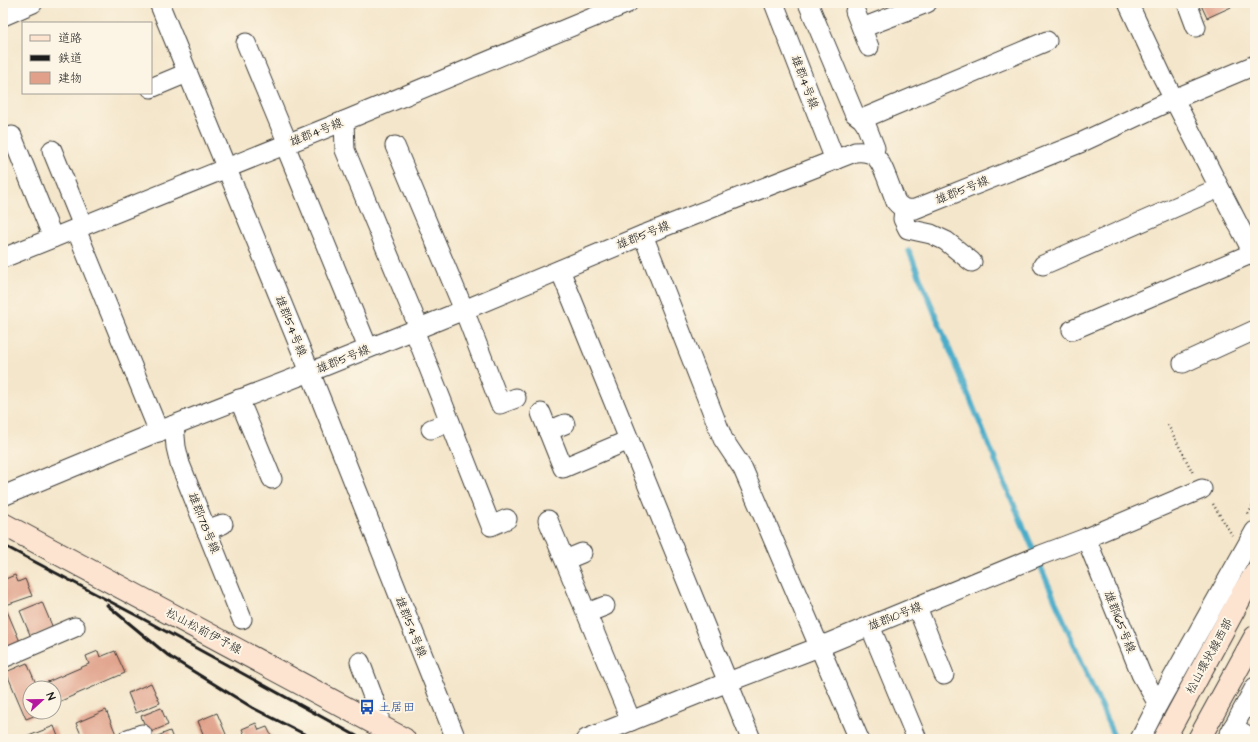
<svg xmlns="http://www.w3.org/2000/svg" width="1258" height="742" font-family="'Architects Daughter','Klee One',sans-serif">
	<rect width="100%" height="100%" fill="#fcf5e5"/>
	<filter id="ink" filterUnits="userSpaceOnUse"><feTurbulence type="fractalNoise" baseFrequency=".025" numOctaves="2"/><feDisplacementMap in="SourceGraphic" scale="8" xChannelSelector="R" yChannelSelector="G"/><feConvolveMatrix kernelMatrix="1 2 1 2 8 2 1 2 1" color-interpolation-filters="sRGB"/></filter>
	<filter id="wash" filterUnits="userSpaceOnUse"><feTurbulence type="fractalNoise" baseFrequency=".012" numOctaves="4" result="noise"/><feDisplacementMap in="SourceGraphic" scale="16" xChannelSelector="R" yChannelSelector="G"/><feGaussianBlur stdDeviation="0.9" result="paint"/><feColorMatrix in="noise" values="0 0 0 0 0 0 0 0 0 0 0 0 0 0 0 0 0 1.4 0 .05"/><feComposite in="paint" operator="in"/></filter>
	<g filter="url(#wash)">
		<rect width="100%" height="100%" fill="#f4e6cb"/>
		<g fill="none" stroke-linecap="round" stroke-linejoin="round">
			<!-- stream -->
			<polyline stroke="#4aacc9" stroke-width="5.5" points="909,251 1005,484 1115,739"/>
		</g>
		<g id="blocks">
			<!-- building -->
			<g fill="#e0a089">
				<polygon points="1200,3 1240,3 1207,18"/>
				<polygon points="15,575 18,582 25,579 32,596 3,606 3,580"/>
				<polygon points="42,602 53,628 31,637 20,611"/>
				<polygon points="7,611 21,644 3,651 3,613"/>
				<polygon points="98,651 100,657 115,651 125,673 54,704 54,688 47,688 45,683 89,664 86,656"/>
				<polygon points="27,663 38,688 30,688 30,712 44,712 26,719 6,672"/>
				<polygon points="151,683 160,703 136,713 128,693"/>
				<polygon points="161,708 168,725 148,733 141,716"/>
				<polygon points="106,710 118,739 83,739 76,723"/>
				<polygon points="217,713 228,739 205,739 198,721"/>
				<polygon points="256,723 259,730 267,727 273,739 246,739 242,729"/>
				<polygon points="54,726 59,739 21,739"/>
				<polygon points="170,731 173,739 150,739"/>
			</g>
		</g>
	</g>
	<g filter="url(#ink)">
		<use href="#blocks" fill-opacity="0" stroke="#3c3a36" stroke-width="1"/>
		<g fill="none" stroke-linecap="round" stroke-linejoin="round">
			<!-- street casing -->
			<g stroke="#3c3a36" stroke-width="21">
				<g id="street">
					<polyline points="159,3 310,372 456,739"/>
					<polyline points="774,3 835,160"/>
					<polyline points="808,3 854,113 862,119 866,125 875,148 873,154"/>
					<polyline points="1128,3 1163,78 1255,257"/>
					<polyline points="1187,3 1196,27"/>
					<polyline points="855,11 869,47"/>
					<polyline points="3,16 33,3"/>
					<polyline points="862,28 927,3"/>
					<polyline points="246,43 288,144"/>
					<polyline points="151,88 187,73"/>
					<polyline points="862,119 1047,41"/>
					<polyline points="344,121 345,150 419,328"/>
					<polyline points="12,136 53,238"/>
					<polyline points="285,145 368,348"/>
					<polyline points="395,146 464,310 500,404 516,398"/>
					<polyline points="52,150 83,226"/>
					<polyline points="904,209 903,219 908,229 931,234 946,241 972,262"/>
					<polyline points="76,229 159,432"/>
					<polyline points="643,235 723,439 743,469 859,739"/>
					<polyline points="3,258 344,121 628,3"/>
					<polyline points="1043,265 1219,188"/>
					<polyline points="560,270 751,739"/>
					<polyline points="414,330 491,526 507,519"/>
					<polyline points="1072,330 1253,253"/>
					<polyline points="1183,363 1255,330"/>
					<polyline points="239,399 272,479"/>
					<polyline points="541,413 563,468 629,440"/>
					<polyline points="174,425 176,447 180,464 242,619"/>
					<polyline points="431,429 450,422"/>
					<polyline points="548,431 565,424"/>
					<path d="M3 496 174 425 310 372 464 310 643 235 855 152C876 150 880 160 887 178 890 186 893 194 896 202 902 209 907 210 915 209L1080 143 1174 99 1255 65"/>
					<polyline points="548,520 631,721"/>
					<polyline points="206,530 223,524"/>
					<polyline points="1086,538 1141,674 1158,704"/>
					<polyline points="565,560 582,553"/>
					<polyline points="917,607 944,675"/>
					<polyline points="587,613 605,606"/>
					<polyline points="870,626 917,739"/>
					<polyline points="3,658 75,627"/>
					<polyline points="360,662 379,713 379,718 377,725"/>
					<polyline points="1233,727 1253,739"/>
					<polyline points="128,739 142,734"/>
					<polyline points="586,739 728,682 819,647 1041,555 1086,538 1202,489"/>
					<polyline points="1140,739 1158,704 1255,531"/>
					<polyline points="1227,739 1255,687"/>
				</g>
			</g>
			<!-- secondary casing -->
			<g stroke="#3c3a36" stroke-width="24">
				<g id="secondary">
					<polyline points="3,524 404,739"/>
					<polyline points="1164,739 1243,593 1255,574"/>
					<polyline points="1199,739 1255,637"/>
				</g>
			</g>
			<!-- path -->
			<g stroke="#3c3a36" stroke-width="2.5" stroke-dasharray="1 3" stroke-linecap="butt">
				<polyline points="1168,425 1193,473"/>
				<polyline points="1213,504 1232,535"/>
				<polyline points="1248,514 1255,503"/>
			</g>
			<!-- street -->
			<use href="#street" stroke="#fff" stroke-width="19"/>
			<!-- secondary -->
			<use href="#secondary" stroke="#fde4d1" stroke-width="22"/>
			<!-- rail -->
			<g stroke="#1c1c1c" stroke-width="3">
				<polyline points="3,545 145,620 362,739"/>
				<polyline points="107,605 170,657 253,708 314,739"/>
			</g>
		</g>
	</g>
	<!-- icons -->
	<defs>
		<g id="bus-bare" transform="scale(1.2)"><path d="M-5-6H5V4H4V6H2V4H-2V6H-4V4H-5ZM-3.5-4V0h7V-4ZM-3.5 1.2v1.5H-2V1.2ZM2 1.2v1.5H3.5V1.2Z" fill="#1a4fb4" stroke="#fcf5e5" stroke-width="2.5" paint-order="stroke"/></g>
	</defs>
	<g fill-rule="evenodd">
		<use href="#bus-bare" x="367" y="707"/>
	</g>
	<g text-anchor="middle" stroke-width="4" stroke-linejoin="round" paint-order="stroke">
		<!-- street labels -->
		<g font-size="12" fill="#1c1c1c" stroke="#fcf5e5">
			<text transform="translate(805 82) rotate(69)" y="4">雄郡4号線</text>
			<text transform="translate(316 132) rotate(-22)" y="4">雄郡4号線</text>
			<text transform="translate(962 190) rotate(-22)" y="4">雄郡5号線</text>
			<text transform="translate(643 235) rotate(-22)" y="4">雄郡5号線</text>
			<text transform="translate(291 326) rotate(68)" y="4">雄郡54号線</text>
			<text transform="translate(343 359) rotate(-22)" y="4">雄郡5号線</text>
			<text transform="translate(204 523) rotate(68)" y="4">雄郡178号線</text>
			<text transform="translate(895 616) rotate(-22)" y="4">雄郡10号線</text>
			<text transform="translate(1120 622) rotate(68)" y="4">雄郡165号線</text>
			<text transform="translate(411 627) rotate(68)" y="4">雄郡54号線</text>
			<text transform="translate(204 631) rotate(28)" y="4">松山松前伊予線</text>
			<text transform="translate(1209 656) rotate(-61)" y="4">松山環状線西部</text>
		</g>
		<!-- transit labels -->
		<g font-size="12" fill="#164399" stroke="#fcf5e5" text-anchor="start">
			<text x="379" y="711">土居田</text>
		</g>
	</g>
	<!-- margin -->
	<rect width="1258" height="742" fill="none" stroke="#fcf5e5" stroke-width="16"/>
	<!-- legend -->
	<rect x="22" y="22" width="130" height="72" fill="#fcf5e5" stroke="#a29e95"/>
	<rect x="30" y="35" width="20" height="6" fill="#fde4d1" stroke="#a29e95"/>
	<text x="58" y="42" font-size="12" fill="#1c1c1c">道路</text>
	<rect x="30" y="55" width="20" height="6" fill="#1c1c1c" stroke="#a29e95"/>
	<text x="58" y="62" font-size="12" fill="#1c1c1c">鉄道</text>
	<rect x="30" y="72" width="20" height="12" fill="#e0a089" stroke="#a29e95"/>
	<text x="58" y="82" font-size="12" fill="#1c1c1c">建物</text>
	<!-- north arrow -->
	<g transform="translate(42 700) rotate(68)"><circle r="19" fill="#fcf5e5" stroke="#a29e95"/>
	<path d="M0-3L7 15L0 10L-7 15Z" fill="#b5179e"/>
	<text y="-6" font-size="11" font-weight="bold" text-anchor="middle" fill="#1c1c1c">N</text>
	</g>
</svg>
